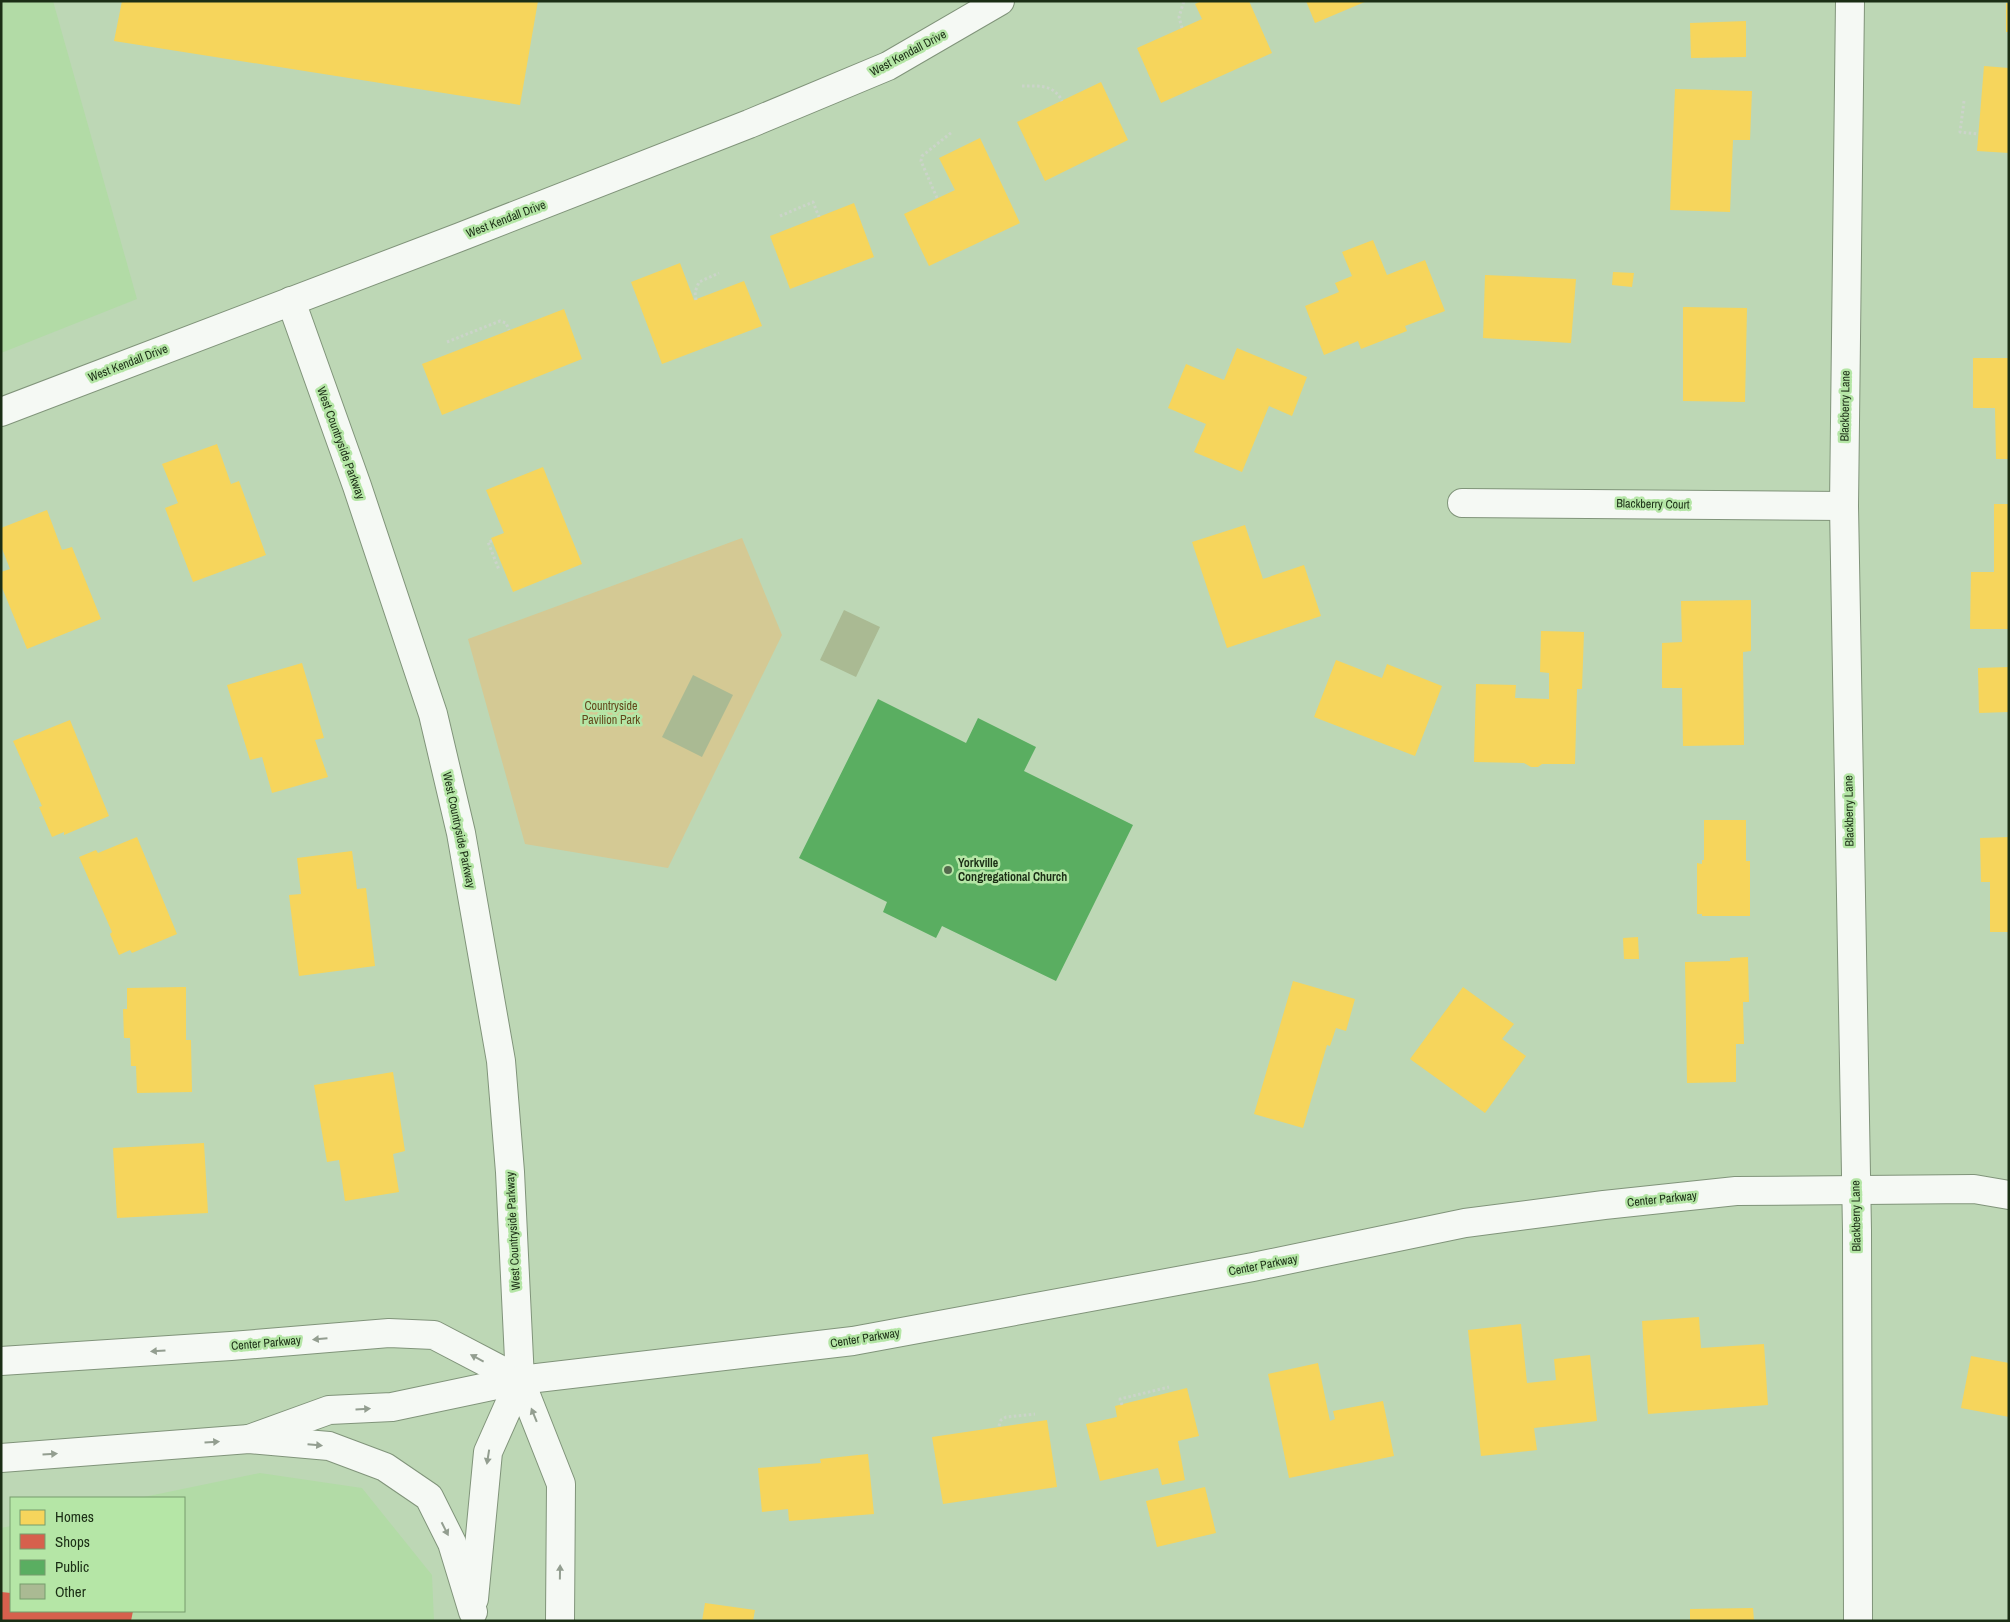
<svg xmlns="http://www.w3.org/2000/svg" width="2010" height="1622" font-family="'Archivo Narrow',sans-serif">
	<rect width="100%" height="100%" fill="#bdd7b5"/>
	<!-- built -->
	<g fill="#b2dba6">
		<polygon points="1,1 53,1 137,299 1,353"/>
		<polygon points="260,1473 362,1488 432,1575 434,1621 1,1621 1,1528 11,1526 11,1611 184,1611 184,1498 139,1498"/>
	</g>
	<!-- green -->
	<polygon fill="#d4c994" points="742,538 782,635 668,868 525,844 468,639"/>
	<!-- homes -->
	<g fill="#f6d55c">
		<polygon points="122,1 287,2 538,1 520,105 114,41"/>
		<polygon points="1201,1 1249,1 1272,53 1161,103 1137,48 1202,19 1195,4"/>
		<polygon points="1306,1 1367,1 1315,23"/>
		<rect x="2006" y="3" width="3" height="29"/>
		<polygon points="1746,21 1746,57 1691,58 1690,23"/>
		<polygon points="1984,66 2009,68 2009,153 1977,151"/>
		<polygon points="1101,82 1128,140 1045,181 1017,122"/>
		<polygon points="1675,89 1752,91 1750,140 1733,140 1730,212 1670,210"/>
		<polygon points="980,138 1020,223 929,266 904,214 955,190 939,158"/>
		<polygon points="854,203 874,257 790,289 770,236"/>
		<polygon points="1373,240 1387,275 1425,260 1445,311 1405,326 1407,331 1361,349 1358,341 1324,355 1305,306 1339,292 1335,283 1352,276 1342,252"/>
		<polygon points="680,263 694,300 744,281 762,326 662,364 631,282"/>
		<polygon points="1613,272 1634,273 1632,287 1612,285"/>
		<polygon points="1485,275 1576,279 1571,343 1483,338"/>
		<polygon points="1683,307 1747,308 1745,402 1683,401"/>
		<polygon points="564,309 582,359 442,415 422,364"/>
		<polygon points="1237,348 1307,377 1292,416 1269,406 1242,472 1194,452 1206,424 1168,408 1186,364 1224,380"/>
		<polygon points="1973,358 2009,358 2009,459 1996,459 1995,408 1973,408"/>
		<polygon points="217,444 231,484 239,481 266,555 193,582 165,508 178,503 162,464"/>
		<polygon points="543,467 582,564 513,592 491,538 504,533 486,490"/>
		<polygon points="1994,504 2009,504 2009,629 1970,629 1971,572 1994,572"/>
		<polygon points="47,510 62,550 72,547 101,619 27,649 1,585 1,572 10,569 1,546 1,528"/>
		<polygon points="1245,525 1263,579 1304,565 1321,616 1227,648 1192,542"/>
		<polygon points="1751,600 1751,651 1743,652 1744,745 1683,746 1682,688 1662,688 1662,643 1682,642 1681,601"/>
		<polygon points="1541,631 1584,632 1582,689 1577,689 1575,764 1542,764 1538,767 1531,767 1524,763 1474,762 1476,684 1516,685 1515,698 1549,699 1549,673 1540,672"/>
		<polygon points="1336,660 1382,678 1387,664 1442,686 1415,756 1314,717"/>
		<polygon points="302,663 324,738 315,740 328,777 272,793 262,757 250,760 227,685"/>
		<polygon points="2009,667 2009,712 1979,713 1978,668"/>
		<polygon points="70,720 109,816 64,835 64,832 52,837 39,807 42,806 13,741 30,734 30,736"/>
		<polygon points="1704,820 1746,820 1746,861 1750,861 1750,916 1702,916 1702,914 1697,914 1697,863 1702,864 1702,860 1704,860"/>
		<polygon points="137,837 177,934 132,953 130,950 119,955 110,934 112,932 79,857 96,850 98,853"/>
		<polygon points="2009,837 2009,932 1990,932 1990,882 1981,882 1980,838"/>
		<polygon points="352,851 357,889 366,888 375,966 299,976 289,895 301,894 297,858"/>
		<polygon points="1638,937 1639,959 1624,959 1623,938"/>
		<polygon points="1748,957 1749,1002 1743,1002 1744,1044 1736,1044 1736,1082 1687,1083 1685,962 1730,961 1730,958"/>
		<polygon points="1293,981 1355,999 1346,1031 1336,1028 1330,1046 1327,1045 1303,1128 1254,1114"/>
		<polygon points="186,987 186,1040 191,1040 192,1092 137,1093 136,1066 131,1066 130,1038 124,1038 123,1009 127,1009 127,988"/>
		<polygon points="1463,987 1514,1024 1502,1039 1526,1056 1485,1113 1410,1059"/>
		<polygon points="393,1072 405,1151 393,1154 399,1192 345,1201 339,1160 327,1162 314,1085"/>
		<polygon points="204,1143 208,1213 117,1218 113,1148"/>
		<polygon points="1699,1317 1701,1348 1764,1344 1768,1405 1648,1414 1642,1321"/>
		<polygon points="1521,1324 1527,1383 1556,1380 1554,1359 1590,1355 1597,1421 1534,1428 1537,1450 1481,1456 1468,1330"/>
		<polygon points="1971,1356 2009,1363 2009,1417 1961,1408"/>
		<polygon points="1318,1363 1330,1421 1335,1419 1333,1411 1383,1401 1394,1456 1289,1478 1268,1374"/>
		<polygon points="1187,1388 1199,1436 1178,1441 1185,1480 1162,1485 1158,1468 1100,1481 1086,1424 1117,1417 1115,1406"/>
		<polygon points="1047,1420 1057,1487 943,1504 932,1437"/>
		<polygon points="868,1454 874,1514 789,1521 788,1509 762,1512 758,1468 821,1463 820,1459"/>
		<polygon points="1205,1487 1216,1533 1157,1547 1146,1501"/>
		<polygon points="705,1603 755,1610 753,1621 702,1621"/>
		<polygon points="1753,1608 1754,1621 1690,1621 1690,1609"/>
	</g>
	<!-- shops -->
	<polygon fill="#d6604d" points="1,1592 11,1593 11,1611 133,1611 131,1621 1,1621"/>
	<!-- public -->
	<polygon fill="#5aae61" points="878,699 966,743 978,718 1036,747 1024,771 1133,825 1056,981 942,926 936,938 883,912 887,902 799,858"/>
	<!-- building -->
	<g fill="#aaba93">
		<polygon points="844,610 880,627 856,677 820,660"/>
		<polygon points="693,675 733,695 702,757 662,737"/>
	</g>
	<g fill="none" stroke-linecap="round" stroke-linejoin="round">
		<!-- minor casing -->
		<g stroke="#80947a" stroke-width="30">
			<g id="minor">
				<polyline points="1850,1 1844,506 1857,1230 1858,1621"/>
				<polyline points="291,301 357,486 433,714 461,833 501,1061 510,1172 520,1380 561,1484 560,1621"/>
				<polyline points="1,412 460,237 749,124 888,66 1000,1"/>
				<polyline points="1462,503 1844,506"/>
				<polyline points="1,1361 231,1346 389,1333 434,1335 520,1380"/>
				<polyline points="249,1439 329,1410 392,1407 520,1380 853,1341 1253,1267 1465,1223 1604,1205 1736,1191 1974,1189 2009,1195"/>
				<polyline points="1,1458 249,1439 329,1446 385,1467 429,1497 452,1543 473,1612"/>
				<polyline points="474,1599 488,1452 520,1380"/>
			</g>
		</g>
		<!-- path -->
		<g stroke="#cbd4c9" stroke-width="3" stroke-dasharray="2.5 2.5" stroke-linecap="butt">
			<polyline points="1182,28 1179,17 1184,1"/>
			<path d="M1022 86C1038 86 1054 84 1062 101"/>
			<polyline points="1964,101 1960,132 1978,134"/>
			<polyline points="937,198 921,161 922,156 952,132"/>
			<polyline points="780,216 813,202 819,217"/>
			<polyline points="696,300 695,292 699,282 719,273"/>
			<polyline points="447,342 500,321 506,323 509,330"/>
			<polyline points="492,541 488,542 499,570"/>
			<polyline points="1122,1405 1120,1399 1169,1387"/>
			<polyline points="999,1426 1001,1420 1006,1417 1035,1414"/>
		</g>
		<!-- minor -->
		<use href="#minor" stroke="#f5f9f4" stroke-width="28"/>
	</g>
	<!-- one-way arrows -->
	<defs><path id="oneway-solid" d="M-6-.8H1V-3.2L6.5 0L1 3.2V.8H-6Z" transform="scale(1.25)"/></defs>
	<g fill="#939e90">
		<use href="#oneway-solid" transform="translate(320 1339) rotate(175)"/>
		<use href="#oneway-solid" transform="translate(158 1351) rotate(176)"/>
		<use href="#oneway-solid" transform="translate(477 1358) rotate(-152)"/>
		<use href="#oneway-solid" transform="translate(363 1409) rotate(-3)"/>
		<use href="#oneway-solid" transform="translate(534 1415) rotate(-112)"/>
		<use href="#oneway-solid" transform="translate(212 1442) rotate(-4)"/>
		<use href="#oneway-solid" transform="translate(315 1445) rotate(5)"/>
		<use href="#oneway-solid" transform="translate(50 1454) rotate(-4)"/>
		<use href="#oneway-solid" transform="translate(488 1457) rotate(99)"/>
		<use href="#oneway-solid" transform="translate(445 1529) rotate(63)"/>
		<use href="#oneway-solid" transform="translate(560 1572) rotate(-89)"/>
	</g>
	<!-- markers -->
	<circle fill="#54694d" stroke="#b5e6a6" stroke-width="2" cx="948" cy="870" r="5"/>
	<g text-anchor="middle" stroke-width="5" stroke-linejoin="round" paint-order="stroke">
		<!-- street labels -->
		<g font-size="12" fill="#1b2e15" stroke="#b5e6a6">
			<text transform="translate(908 53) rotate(-28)" y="4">West Kendall Drive</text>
			<text transform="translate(506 219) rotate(-21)" y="4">West Kendall Drive</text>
			<text transform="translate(128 363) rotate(-21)" y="4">West Kendall Drive</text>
			<text transform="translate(1845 406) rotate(-89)" y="4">Blackberry Lane</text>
			<text transform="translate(341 443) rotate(70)" y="4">West Countryside Parkway</text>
			<text transform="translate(1653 504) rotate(1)" y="4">Blackberry Court</text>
			<text transform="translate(1849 811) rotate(-91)" y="4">Blackberry Lane</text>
			<text transform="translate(459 830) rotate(78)" y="4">West Countryside Parkway</text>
			<text transform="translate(1662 1199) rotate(-6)" y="4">Center Parkway</text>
			<text transform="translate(1856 1216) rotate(-91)" y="4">Blackberry Lane</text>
			<text transform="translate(513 1231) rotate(-93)" y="4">West Countryside Parkway</text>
			<text transform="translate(1263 1265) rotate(-11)" y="4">Center Parkway</text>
			<text transform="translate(865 1338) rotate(-9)" y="4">Center Parkway</text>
			<text transform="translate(266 1343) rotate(-5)" y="4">Center Parkway</text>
		</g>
		<!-- park labels -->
		<g font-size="12" fill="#63491c" stroke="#b5e6a6">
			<text x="611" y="710">Countryside<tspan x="611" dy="14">Pavilion Park</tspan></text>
		</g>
		<!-- poi labels -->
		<g font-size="12" font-weight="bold" fill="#1b2e15" stroke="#b5e6a6" text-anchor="start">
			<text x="958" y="867">Yorkville<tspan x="958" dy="14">Congregational Church</tspan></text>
		</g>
	</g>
	<!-- border -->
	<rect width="2010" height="1622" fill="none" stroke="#1b2e15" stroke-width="5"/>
	<!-- legend -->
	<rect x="10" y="1497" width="175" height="115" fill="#b5e6a6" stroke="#779c6c"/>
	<rect x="20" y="1510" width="25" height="15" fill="#f6d55c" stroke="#779c6c"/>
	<text x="55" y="1522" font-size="15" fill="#1b2e15">Homes</text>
	<rect x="20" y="1534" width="25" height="15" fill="#d6604d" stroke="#779c6c"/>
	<text x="55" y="1547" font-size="15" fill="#1b2e15">Shops</text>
	<rect x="20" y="1560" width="25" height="15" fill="#5aae61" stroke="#779c6c"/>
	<text x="55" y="1572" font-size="15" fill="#1b2e15">Public</text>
	<rect x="20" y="1584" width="25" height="15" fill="#aaba93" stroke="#779c6c"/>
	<text x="55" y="1597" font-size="15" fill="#1b2e15">Other</text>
</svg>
